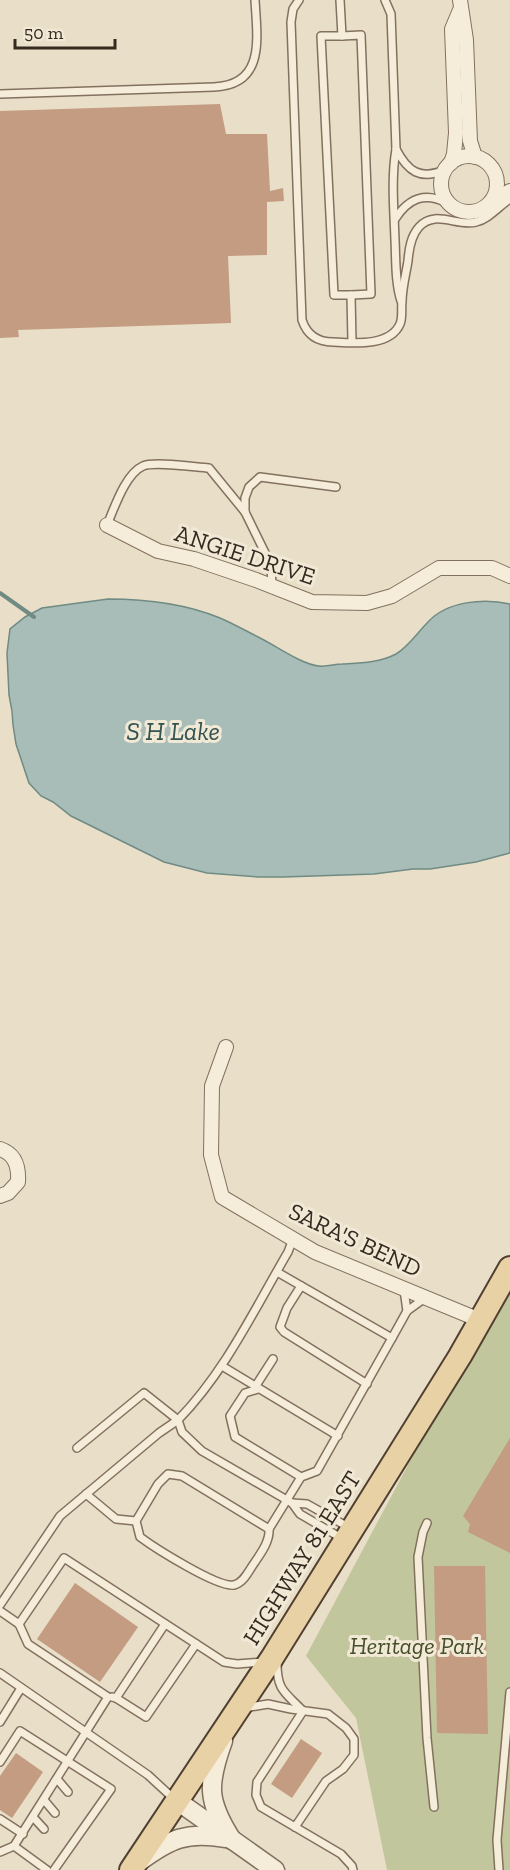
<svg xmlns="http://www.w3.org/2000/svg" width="510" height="1870" font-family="'Zilla Slab',serif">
	<rect width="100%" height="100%" fill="#e9dec7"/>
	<!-- green -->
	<polygon fill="#c2c69c" points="510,1274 510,1870 387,1870 356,1718 306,1656"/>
	<!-- water -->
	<path fill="#a8bdb7" stroke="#6f8b83" stroke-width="1.5" d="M108 599C145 599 186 604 220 618 234 624 248 632 262 639 276 646 303 665 319 666 327 667 335 664 342 664 360 663 379 663 396 654 408 647 418 632 428 622 447 601 484 598 510 604V853L476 862 430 869H413L374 874 283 877H258L207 873 164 862 71 816 53 802 41 796 29 783 16 744 13 725 12 711 9 695 7 653 10 629 25 617 42 608Z"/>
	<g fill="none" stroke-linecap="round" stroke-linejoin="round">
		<!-- stream -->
		<polyline stroke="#6f8b83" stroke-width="4" points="0,593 34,617"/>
	</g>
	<!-- building -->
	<g fill="#c39c81">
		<polygon points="220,104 226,134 267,134 270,191 283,188 284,201 267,202 267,255 228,256 231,323 18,330 19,337 0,338 0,111"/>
		<polygon points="510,1438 510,1553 468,1532 470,1524 463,1516"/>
		<polygon points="434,1566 485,1566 488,1734 437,1733"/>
		<polygon points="75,1583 138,1627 100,1682 37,1639"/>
		<polygon points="301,1739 322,1753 292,1798 271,1784"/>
		<polygon points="16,1753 43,1772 12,1818 0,1810 0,1776"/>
	</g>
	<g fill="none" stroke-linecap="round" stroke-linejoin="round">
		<!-- service casing -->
		<g stroke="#83715f" stroke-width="10">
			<g id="service">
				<path d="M299 0 293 9 291 22 302 320C307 335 317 342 333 342 353 343 390 347 400 324 403 317 401 309 402 302 402 288 406 274 408 261 409 248 411 236 419 227 435 209 457 227 476 222 489 219 499 206 510 199"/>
				<polyline points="340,0 342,36 321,36 334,295 351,295 352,342"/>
				<path d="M385 0 391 14 396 149C391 179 394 210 395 240 396 260 395 282 401 301"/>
				<polyline points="342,36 361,35 371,294 351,295"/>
				<path d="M0 94 214 87C266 85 257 37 255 0"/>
				<path d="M396 149C408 172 420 180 445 170"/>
				<path d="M395 219C408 199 424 191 447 203"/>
				<path d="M107 525C114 509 125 474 143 466 154 461 194 467 209 468L245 512"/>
				<polyline points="272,586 271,565 245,512 245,498 249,487 260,477 336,487"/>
				<path d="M293 1239 288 1252C254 1310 225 1372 178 1420L182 1432 202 1451 292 1503 300 1514 343 1539"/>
				<polyline points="277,1272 392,1338 407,1311 425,1298"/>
				<polyline points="301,1286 287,1308 280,1327 284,1332 367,1384"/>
				<polyline points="404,1290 407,1311"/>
				<polyline points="222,1366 338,1436"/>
				<polyline points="255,1387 273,1359"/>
				<polyline points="258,1389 245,1393 230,1416 235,1437 301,1477"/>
				<path d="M168 1474 182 1476 269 1529C270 1541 261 1553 255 1562 249 1570 244 1583 234 1585 218 1588 155 1548 140 1537L136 1521 158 1484Z"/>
				<polyline points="86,1494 116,1519 136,1521"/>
				<polyline points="292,1503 307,1504 350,1528"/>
				<polyline points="427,1523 423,1532 418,1557 427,1738 434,1807"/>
				<polyline points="269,1529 301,1477 317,1471 392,1338"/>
				<polyline points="0,1605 60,1516 159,1433 178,1420 144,1393 77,1448"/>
				<polyline points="0,1611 19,1624 28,1644 108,1697 14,1846 0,1852"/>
				<polyline points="19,1624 64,1558 224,1662 237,1664 264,1662"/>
				<path d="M277 1663C277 1691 285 1692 303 1711"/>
				<polyline points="0,1673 148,1775 174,1799"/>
				<polyline points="112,1697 116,1698 165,1624"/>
				<polyline points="116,1698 146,1717 196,1644"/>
				<polyline points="244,1708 268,1704 291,1709 328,1714 346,1728 354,1739 354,1755 343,1769 326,1781 295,1827"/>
				<polyline points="303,1711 257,1782 256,1795 261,1807 341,1854 352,1866 353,1870"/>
				<polyline points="0,1722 21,1688"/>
				<polyline points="0,1762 20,1731 111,1789 54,1870"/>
				<polyline points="57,1779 68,1792"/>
				<polyline points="44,1800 55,1813"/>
				<polyline points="33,1817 44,1829"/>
				<polyline points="0,1819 23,1834"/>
				<polyline points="14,1846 47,1870"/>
				<polyline points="499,1870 497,1840 510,1692"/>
			</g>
		</g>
		<!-- minor casing -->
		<g stroke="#83715f" stroke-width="16">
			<g id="minor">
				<polyline points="460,0 466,40 470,141 475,157"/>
				<circle cx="469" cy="184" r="28"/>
				<polyline points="451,163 454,154 456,133 452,29 460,10"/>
				<polyline points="491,202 510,191"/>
				<polyline points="107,525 158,551 194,559 256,580 312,602 367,603 392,596 439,568 492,568 510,576"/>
				<polyline points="226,1047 212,1086 211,1155 222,1197 315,1252 482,1321"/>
				<path d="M0 1149C15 1154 19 1166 18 1182L8 1193 0 1196"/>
			</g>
		</g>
		<!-- tertiary casing -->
		<g stroke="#83715f" stroke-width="21">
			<g id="tertiary">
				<path d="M223 1741C207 1785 207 1801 232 1840"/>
				<polyline points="176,1800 275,1870"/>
				<path d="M140 1861C170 1839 187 1831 225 1838"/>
			</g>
		</g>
		<!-- primary casing -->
		<g stroke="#514032" stroke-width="26">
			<polyline id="primary" points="131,1870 272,1658 460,1356 510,1268"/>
		</g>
		<!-- service -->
		<use href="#service" stroke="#f5ecd9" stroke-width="7"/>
		<!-- minor -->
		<use href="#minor" stroke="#f5ecd9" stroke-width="14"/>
		<!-- tertiary -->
		<use href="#tertiary" stroke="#f5ecd9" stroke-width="18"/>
		<!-- primary -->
		<use href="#primary" stroke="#e8d1a4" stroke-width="22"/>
	</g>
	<g text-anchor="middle" stroke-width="6" stroke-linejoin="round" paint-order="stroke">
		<!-- street labels -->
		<g font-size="24" fill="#352a20" stroke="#f1e9d6">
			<text transform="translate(245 555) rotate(18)" y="8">ANGIE DRIVE</text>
			<text transform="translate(355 1240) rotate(25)" y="8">SARA'S BEND</text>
			<text transform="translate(302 1558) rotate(-58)" y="8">HIGHWAY 81 EAST</text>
		</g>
		<!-- park labels -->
		<g font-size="24" font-style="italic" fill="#464f29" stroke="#f1e9d6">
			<text x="417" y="1654">Heritage Park</text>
		</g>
		<!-- water labels -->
		<g font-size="26" font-style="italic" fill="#325350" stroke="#f1e9d6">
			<text x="173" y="740">S H Lake</text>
		</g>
	</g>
	<!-- scale -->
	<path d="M15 39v9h100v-9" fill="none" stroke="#352a20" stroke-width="3"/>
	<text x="24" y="39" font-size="18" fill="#352a20" stroke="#f1e9d6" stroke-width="4.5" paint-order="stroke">50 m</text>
</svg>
